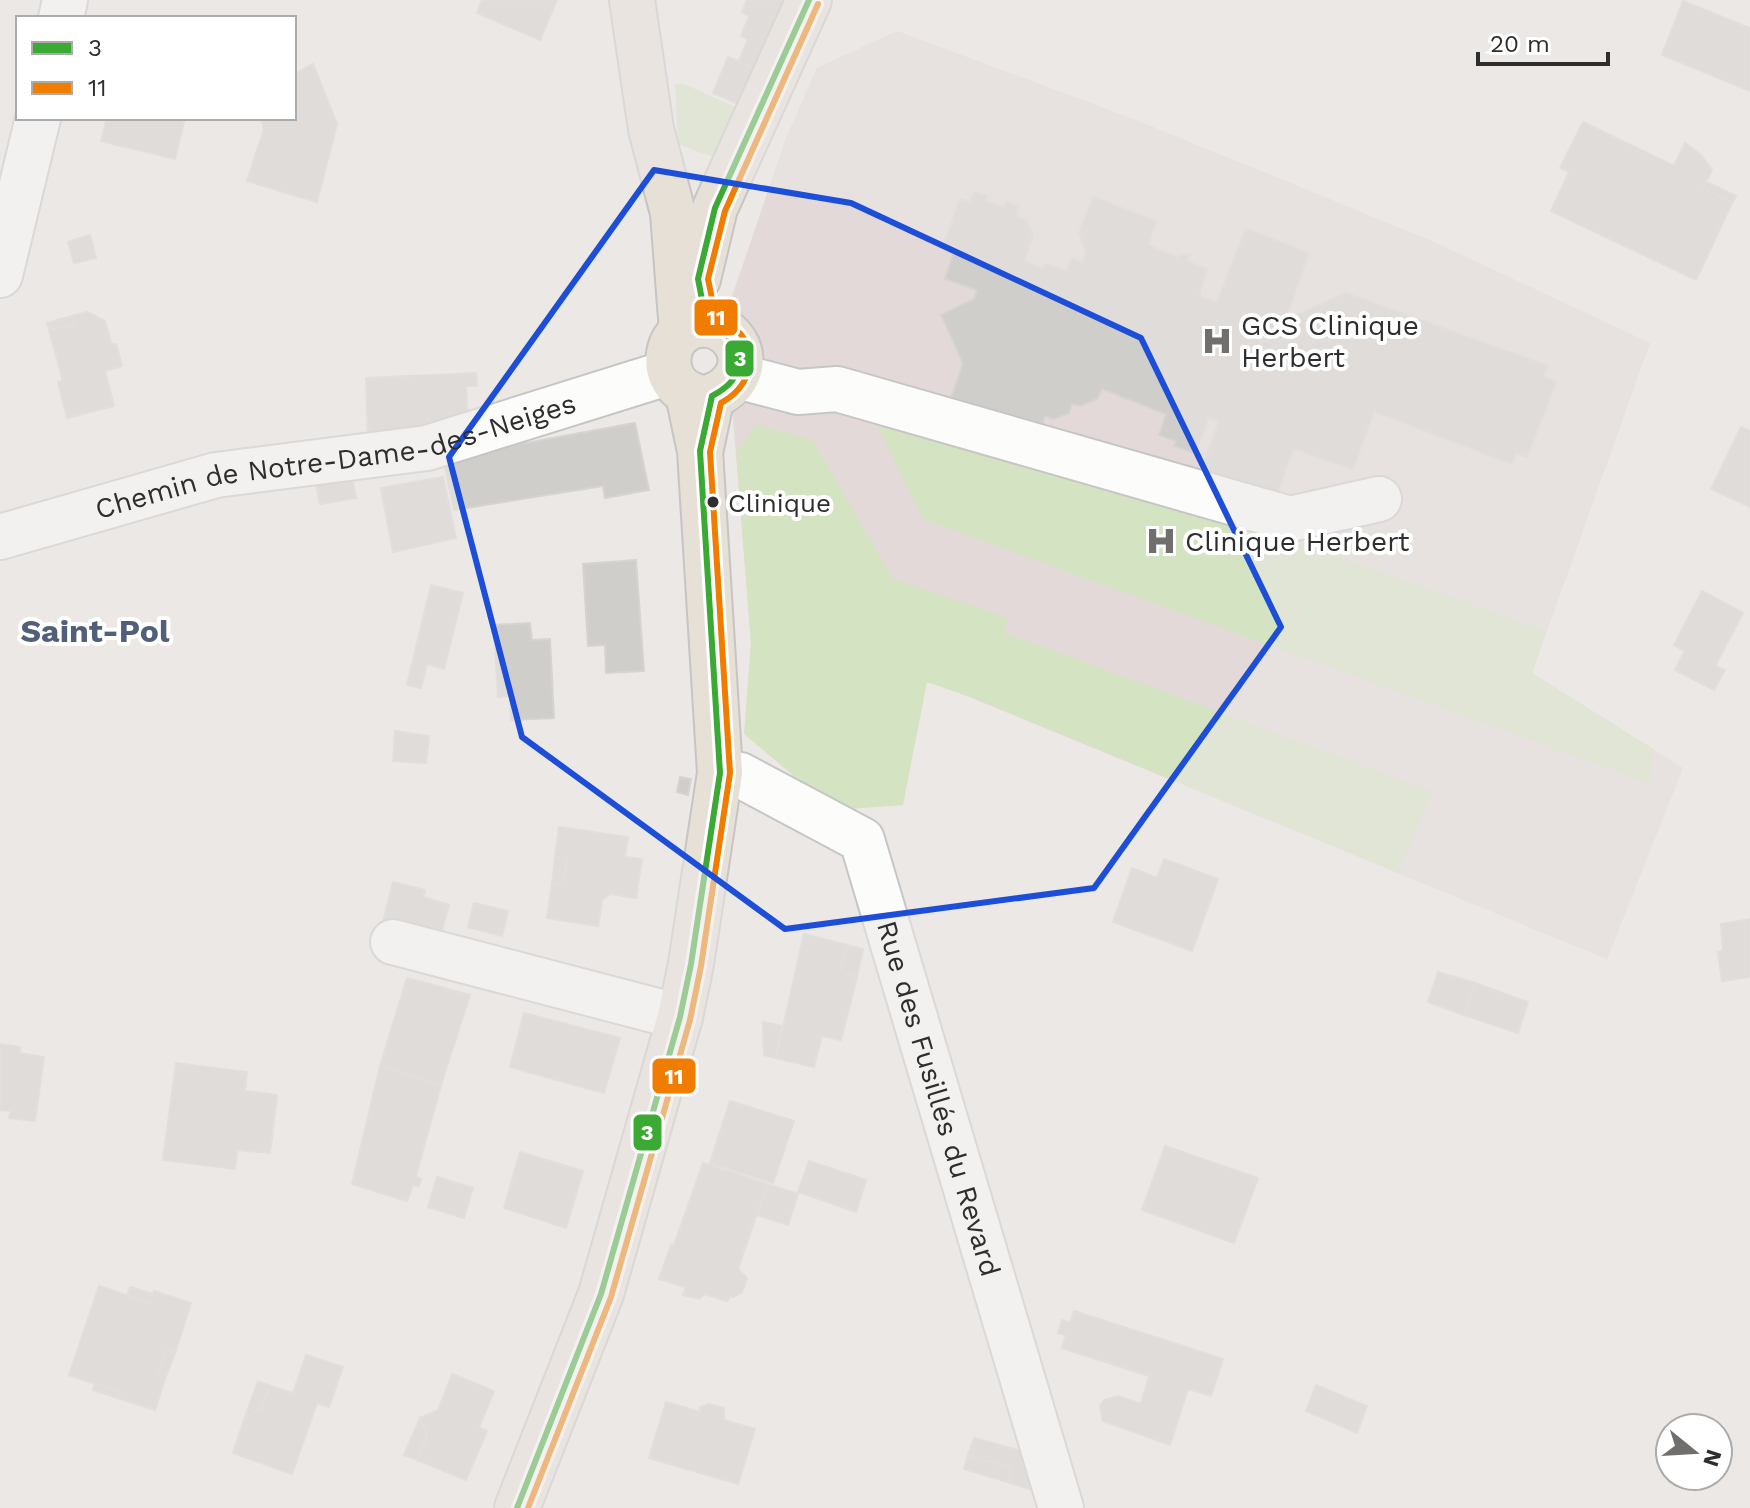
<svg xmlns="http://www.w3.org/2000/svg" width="1750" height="1508" font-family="'Work Sans',sans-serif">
	<rect width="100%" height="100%" fill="#ebe8e5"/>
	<!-- medical -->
	<polygon fill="#e3d9d9" points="897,31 1131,118 1432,241 1650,343 1532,673 1683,768 1607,959 901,669 751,642 725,317 786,138 817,68"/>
	<!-- green -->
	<g fill="#d4e3c1">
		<polygon points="675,84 684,84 740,109 718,159 678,144"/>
		<polygon points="871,414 1311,547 1546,631 1532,673 1655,750 1648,783 923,519"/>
		<polygon points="757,424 813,440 893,579 1009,618 1004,632 1432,791 1399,873 979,700 927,682 903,805 850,809 795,777 744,734 751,642 736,451"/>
	</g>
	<!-- building -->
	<g fill="#d0cecb" stroke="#d6d3d1" stroke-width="2">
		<polygon points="482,0 557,0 540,40 477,13"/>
		<polygon points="747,0 787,0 760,71 739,61 748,39 741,36 749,16 742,12"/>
		<polygon points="1683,1 1750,28 1750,91 1662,55"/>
		<polygon points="728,57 758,70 743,106 713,93"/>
		<polygon points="313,64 337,124 317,202 247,181 264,129 261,118 294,118 294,74"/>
		<polygon points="107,118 185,118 175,159 101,141"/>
		<polygon points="1583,122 1674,166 1685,143 1701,155 1712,170 1703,188 1732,203 1696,280 1551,211 1569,172 1560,168"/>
		<polygon points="1707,182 1736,196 1732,203 1703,188"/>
		<polygon points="975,192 987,196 986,201 1004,208 1006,202 1019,206 1016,216 1026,220 1033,234 1024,262 1043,269 1045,264 1067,271 1072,258 1083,263 1086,251 1079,233 1093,197 1156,221 1148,245 1178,258 1179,255 1190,255 1186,261 1207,269 1199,296 1217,302 1246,229 1309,253 1285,320 1346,293 1548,366 1543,377 1556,382 1527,457 1516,453 1512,464 1374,411 1353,469 1293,448 1274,503 1199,477 1219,421 1209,417 1195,453 1174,446 1176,441 1159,435 1166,414 1102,389 1097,399 1080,406 1072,404 1069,413 1054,419 1045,416 1043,423 1030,428 950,401 963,363 941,315 974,299 977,290 945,279 955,249 944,245 960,199 970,202"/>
		<polygon points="90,235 96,258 74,263 68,242"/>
		<polygon points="87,312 105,321 112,345 116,344 122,366 105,371 114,406 67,418 58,382 63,381 49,330 74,324 72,316"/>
		<polygon points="72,316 74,324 49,330 47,323"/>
		<polygon points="476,373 477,386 466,386 468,420 368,441 366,378"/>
		<polygon points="635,423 649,490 605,498 603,486 454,510 443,458"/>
		<polygon points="1741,427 1750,431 1750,507 1711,489"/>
		<polygon points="352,476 356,498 320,504 316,482"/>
		<polygon points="443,477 456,538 393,552 381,488"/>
		<polygon points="636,560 644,671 606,673 605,645 588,646 583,564"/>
		<polygon points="431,585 463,593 444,669 427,664 421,688 407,685"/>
		<polygon points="1702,591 1743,613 1715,666 1725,670 1714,690 1675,670 1685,651 1674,645"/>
		<polygon points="530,623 532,640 550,639 554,718 511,720 510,696 498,697 494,625"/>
		<polygon points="395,731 429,736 426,763 393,761"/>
		<polygon points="680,777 691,779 688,795 677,792"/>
		<polygon points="559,827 628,837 625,857 642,859 636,898 611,894 602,900 598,926 547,918 552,884 563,885 567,858 555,857"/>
		<polygon points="555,857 567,858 563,885 552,884"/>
		<polygon points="1164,859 1218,879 1192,951 1113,922 1132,868 1157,878"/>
		<polygon points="393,882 425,890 423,897 449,905 439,941 382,926"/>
		<polygon points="474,903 508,911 502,936 468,927"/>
		<polygon points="1750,919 1750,977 1722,981 1718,952 1723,951 1721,924"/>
		<polygon points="804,934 847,945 840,973 857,977 841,1040 822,1036 814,1067 776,1058"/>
		<polygon points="847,945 863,949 857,977 840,973"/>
		<polygon points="1438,972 1475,983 1464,1015 1428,1002"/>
		<polygon points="407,978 470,995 441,1085 380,1066"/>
		<polygon points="1475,983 1528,1002 1518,1033 1464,1015"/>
		<polygon points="524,1013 620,1038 604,1093 510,1067"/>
		<polygon points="763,1022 782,1026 776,1058 764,1055"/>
		<polygon points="0,1044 20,1047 20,1053 44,1057 35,1121 9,1118 11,1111 0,1110"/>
		<polygon points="176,1063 247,1072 245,1091 277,1095 270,1153 237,1150 235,1169 163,1160"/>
		<polygon points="380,1066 441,1085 416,1176 421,1179 419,1186 413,1185 407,1201 352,1184"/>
		<polygon points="730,1101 794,1121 773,1183 710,1163"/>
		<polygon points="1165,1146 1258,1178 1234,1243 1142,1210"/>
		<polygon points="520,1152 583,1171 566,1228 504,1208"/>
		<polygon points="809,1161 866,1180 856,1212 798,1192"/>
		<polygon points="703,1163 767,1184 738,1269 747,1278 742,1292 733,1297 730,1296 727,1301 704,1294 700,1299 683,1295 686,1287 659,1279 671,1245 674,1245"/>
		<polygon points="437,1177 473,1188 464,1218 428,1207"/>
		<polygon points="767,1184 798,1194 788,1225 757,1215"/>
		<polygon points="99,1286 150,1303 154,1291 191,1303 175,1353 166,1350 157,1376 165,1379 155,1410 118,1398 120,1392 69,1375"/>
		<polygon points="130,1287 153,1294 150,1303 127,1295"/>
		<polygon points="1074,1311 1223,1359 1211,1396 1188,1389 1170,1445 1103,1421 1100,1406 1104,1400 1118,1396 1141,1404 1149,1376 1062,1348 1066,1335 1058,1333 1062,1320 1070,1323"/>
		<polygon points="166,1350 175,1353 165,1379 157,1376"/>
		<polygon points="306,1355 343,1367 329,1407 317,1403 292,1474 233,1453 245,1417 261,1409 270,1386 293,1393"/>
		<polygon points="452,1374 494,1391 479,1427 487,1431 466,1480 417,1460 427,1436 420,1418 438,1410"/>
		<polygon points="258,1381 270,1386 261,1409 245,1417"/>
		<polygon points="95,1383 120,1392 118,1398 93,1390"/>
		<polygon points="1316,1385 1367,1406 1357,1433 1306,1411"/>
		<polygon points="666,1402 700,1412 700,1407 709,1404 724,1408 724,1420 755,1429 738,1484 649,1458"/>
		<polygon points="420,1418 427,1436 417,1460 404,1455"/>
		<polygon points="974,1438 1022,1451 1032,1490 1008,1482 1012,1469 968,1455"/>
		<polygon points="968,1455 1012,1469 1008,1482 964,1469"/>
	</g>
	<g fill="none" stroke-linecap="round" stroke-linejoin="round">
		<!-- minor casing -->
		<g stroke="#c7c6c7" stroke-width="48">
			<g id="minor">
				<polyline points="61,18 65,0"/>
				<polyline points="0,275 38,118"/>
				<polyline points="737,376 798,392 837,389 851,393 1290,519 1379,499"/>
				<path id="s1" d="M0 537 216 475 427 448 670 372"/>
				<path id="s2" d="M720 773 740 775 862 840 1061 1508"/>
				<polyline points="393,942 680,1017"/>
			</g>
		</g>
		<!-- major casing -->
		<g stroke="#c6c5c4" stroke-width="48">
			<g id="major">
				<polyline points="632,0 651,129 673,213 682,332"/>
				<polyline points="698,279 715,208 809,0"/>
				<path d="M701 448 712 396C735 388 749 364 735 342 729 333 720 327 709 325 661 319 651 391 704 398"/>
				<polyline points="517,1508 601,1294 680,1017 691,964 720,773 700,451 688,394"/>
			</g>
		</g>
		<!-- minor -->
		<use href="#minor" stroke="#fcfcfb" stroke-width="44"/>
		<!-- major -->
		<use href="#major" stroke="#e6e0d7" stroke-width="44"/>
		<!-- bus-1 casing -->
		<g stroke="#fff" stroke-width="12">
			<path id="bus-1" d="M517 1508 601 1294 680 1017 691 964 720 773 700 451 712 396C729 387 738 378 740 358 735 339 725 332 707 325L698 279 715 208 809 0"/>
		</g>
		<!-- bus-2 casing -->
		<g stroke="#fff" stroke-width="12">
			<path id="bus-2" d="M528 1508 611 1297 690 1020 701 966 730 773 710 452 721 403C761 381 760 333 716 318L708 279 725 211 818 4"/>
		</g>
		<!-- bus-1 -->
		<use href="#bus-1" stroke="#3aaa35" stroke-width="6"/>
		<!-- bus-2 -->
		<use href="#bus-2" stroke="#f07d00" stroke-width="6"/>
	</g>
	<!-- marked area -->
	<path d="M0 0H1750V1508H0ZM654 170 851 203 1141 338 1281 627 1094 888 785 929 522 737 449 457Z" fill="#ebe8e5" fill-opacity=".55" fill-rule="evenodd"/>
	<path fill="none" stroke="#1d4ed8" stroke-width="6" stroke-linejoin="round" d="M654 170 851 203 1141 338 1281 627 1094 888 785 929 522 737 449 457Z"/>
	<!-- icons -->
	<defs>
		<g id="hospital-bare" transform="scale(2.4)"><path d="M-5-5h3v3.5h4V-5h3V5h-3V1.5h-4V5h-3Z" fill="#706f6e" stroke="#fff" stroke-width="2.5" paint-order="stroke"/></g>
	</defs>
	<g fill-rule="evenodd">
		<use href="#hospital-bare" x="1217" y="341"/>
		<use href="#hospital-bare" x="1161" y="541"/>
	</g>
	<!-- markers -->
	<circle fill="#2e2e2e" stroke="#fff" stroke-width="3" cx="713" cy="502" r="7"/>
	<g text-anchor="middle" stroke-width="8" stroke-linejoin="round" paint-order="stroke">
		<!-- bus labels -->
		<g font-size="26" fill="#2e2e2e" stroke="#fff" text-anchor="start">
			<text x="728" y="512">Clinique</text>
		</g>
		<!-- poi labels -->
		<g font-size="28" fill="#2e2e2e" stroke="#fff" text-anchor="start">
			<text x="1241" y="335">GCS Clinique<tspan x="1241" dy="32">Herbert</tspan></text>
			<text x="1185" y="551">Clinique Herbert</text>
		</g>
		<!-- street labels -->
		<g font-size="28" fill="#2e2e2e" stroke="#fff">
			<text dy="10" stroke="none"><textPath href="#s1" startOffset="346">Chemin de Notre-Dame-des-Neiges</textPath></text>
			<text dy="10" stroke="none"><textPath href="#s2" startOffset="428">Rue des Fusillés du Revard</textPath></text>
		</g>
		<!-- quarter labels -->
		<g font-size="32" font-weight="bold" fill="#515f7b" stroke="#fff">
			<text x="95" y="642">Saint-Pol</text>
		</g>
	</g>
	<g stroke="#fff" stroke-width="3">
		<rect x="693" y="298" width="46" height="39" rx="8" fill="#f07d00"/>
		<rect x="724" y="339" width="31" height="39" rx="8" fill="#3aaa35"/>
		<rect x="651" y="1057" width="46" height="38" rx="8" fill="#f07d00"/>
		<rect x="632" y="1113" width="31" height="39" rx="8" fill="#3aaa35"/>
	</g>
	<g font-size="22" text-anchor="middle" font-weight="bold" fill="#fff">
		<text x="716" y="325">11</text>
		<text x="740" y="366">3</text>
		<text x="674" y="1084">11</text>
		<text x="647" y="1140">3</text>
	</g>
	<!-- legend -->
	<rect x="16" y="16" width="280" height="104" fill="#ffffff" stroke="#ababab" stroke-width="2"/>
	<rect x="32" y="42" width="40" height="12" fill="#3aaa35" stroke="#ababab" stroke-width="2"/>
	<text x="88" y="56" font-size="24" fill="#2e2e2e">3</text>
	<rect x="32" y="82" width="40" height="12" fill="#f07d00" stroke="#ababab" stroke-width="2"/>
	<text x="88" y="96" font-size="24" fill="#2e2e2e">11</text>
	<!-- north arrow -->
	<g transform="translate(1694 1452) rotate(108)"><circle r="38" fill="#ffffff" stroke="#ababab" stroke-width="2"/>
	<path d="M0-6L14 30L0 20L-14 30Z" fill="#706f6e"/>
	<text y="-12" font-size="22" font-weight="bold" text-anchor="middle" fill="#2e2e2e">N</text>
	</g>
	<!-- scale -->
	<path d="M1478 52v12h130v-12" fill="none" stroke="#2e2e2e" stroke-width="4"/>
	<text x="1490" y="52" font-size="24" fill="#2e2e2e" stroke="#ffffff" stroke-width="6" paint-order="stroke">20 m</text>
</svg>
